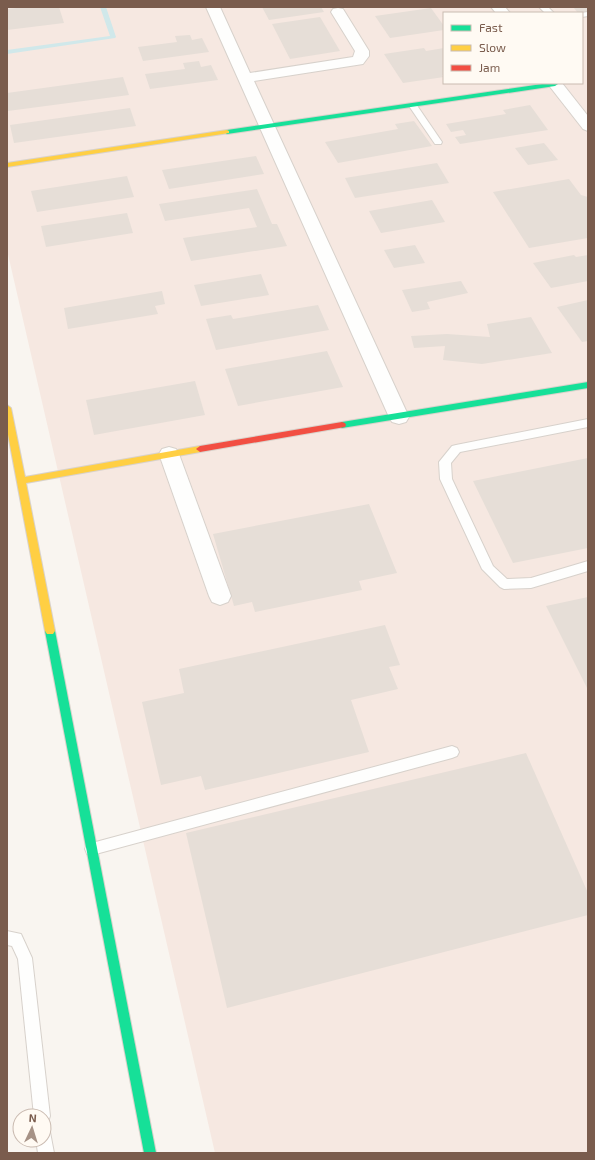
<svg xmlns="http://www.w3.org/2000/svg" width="595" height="1160" font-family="'Exo 2',sans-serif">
	<rect width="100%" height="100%" fill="#f9f5f0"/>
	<!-- commercial -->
	<path fill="#f6e8e1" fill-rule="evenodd" d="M7 7H588V1153H215L7 250ZM444 13H582V83H444Z"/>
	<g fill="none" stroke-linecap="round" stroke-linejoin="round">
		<!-- stream -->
		<polygon fill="#d0e8ea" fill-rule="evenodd" points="100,7 106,7 116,37 115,38 7,54 7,50 110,36"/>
	</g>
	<!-- building -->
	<g fill="#e6ded7">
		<polygon points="26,7 59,7 64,23 7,30 7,9"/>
		<polygon points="262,7 321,7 324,12 269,20"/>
		<polygon points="573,7 588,7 588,12 578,13"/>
		<polygon points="431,8 444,26 444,30 390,38 375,16"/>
		<polygon points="320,17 340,51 290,59 272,24"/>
		<polygon points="190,35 192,40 202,38 209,52 143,61 138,47 177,42 175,36"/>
		<polygon points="424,48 426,51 444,48 444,75 442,75 444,77 403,83 384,54"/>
		<polygon points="199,61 201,67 211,65 218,80 150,89 145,74 185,69 183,63"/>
		<polygon points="123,77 129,95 8,111 7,93"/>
		<polygon points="530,105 548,130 460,144 455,137 466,135 463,130 451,132 446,124 506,114 503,110"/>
		<polygon points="130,108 136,126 14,143 10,125"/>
		<polygon points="414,121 432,146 338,163 325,142 398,129 395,124"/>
		<polygon points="544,143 558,160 528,165 515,148"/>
		<polygon points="256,156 264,174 169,189 162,170"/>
		<polygon points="437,163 449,183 355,198 345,178"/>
		<polygon points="127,176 134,197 37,212 31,191"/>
		<polygon points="569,179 581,195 588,197 588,238 529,248 493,192"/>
		<polygon points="257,189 272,224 277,224 287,246 191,261 183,238 257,227 249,208 165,221 159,204"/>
		<polygon points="432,200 445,222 381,233 369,211"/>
		<polygon points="127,213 133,233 46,247 41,226"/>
		<polygon points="415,245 425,263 394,268 384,250"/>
		<polygon points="574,255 576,257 588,255 588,281 551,288 533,263"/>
		<polygon points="261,274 269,295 201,306 194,285"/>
		<polygon points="461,281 468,293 427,302 430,309 412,312 402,290"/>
		<polygon points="162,291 165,304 155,306 158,314 68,329 64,308"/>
		<polygon points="588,300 588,341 582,342 557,307"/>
		<polygon points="318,305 329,330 216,350 206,319 231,315 233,319"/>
		<polygon points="531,317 552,353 482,364 443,360 445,346 414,348 411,336 447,334 490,337 487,324"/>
		<polygon points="327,351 343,387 238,406 225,369"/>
		<polygon points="195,381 205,415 94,435 86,400"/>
		<polygon points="588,458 588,548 513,563 473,481"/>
		<polygon points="369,504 397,573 359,581 362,590 255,612 252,602 234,606 213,534"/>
		<polygon points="588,597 588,690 546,606"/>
		<polygon points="385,625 400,665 389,667 398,689 351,700 369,752 205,790 201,776 161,785 142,702 184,693 179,669"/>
		<polygon points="526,753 588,893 588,915 227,1008 186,833"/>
	</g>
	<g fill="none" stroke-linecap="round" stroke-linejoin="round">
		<!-- lane casing -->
		<g stroke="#d7d1cb" stroke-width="2">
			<g id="lane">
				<polygon points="539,7 548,7 554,13 545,13"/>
				<polygon points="588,12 588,16 582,17 581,13"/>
				<polygon points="410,104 416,104 442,142 441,144 435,144 409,106"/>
				<polygon points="588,419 588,427 460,452 451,463 452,479 493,566 507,579 531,578 588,561 588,571 531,588 504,589 500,587 482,569 440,479 439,462 452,446 456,445"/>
				<polygon points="452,746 457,748 459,752 457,756 452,758 92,855 87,854 85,849 87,844 92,843"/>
				<polygon points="7,931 21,934 32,958 50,1116 48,1122 44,1123 44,1116 34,1116 18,959 12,946 7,945"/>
				<polygon points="44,1130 50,1132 54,1153 38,1153 36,1140 44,1140"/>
			</g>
		</g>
		<!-- street casing -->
		<g stroke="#d7d1cb" stroke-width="2">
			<g id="street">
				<polygon points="206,7 220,7 250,73 353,57 355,51 331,12 333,9 338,8 343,9 369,51 369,56 363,64 254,81 409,417 406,422 399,424 392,422 389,417"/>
				<polygon points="491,7 505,7 510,13 496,13"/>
				<polygon points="547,83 562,83 588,116 588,131 583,129"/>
				<polygon points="169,447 176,449 179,454 231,596 228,602 220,605 212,602 209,596 159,454 162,449"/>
			</g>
		</g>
		<!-- fast casing -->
		<g stroke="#d9d2cb" stroke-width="2">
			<g id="fast">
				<polygon points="549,83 558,84 555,86 227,134 224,132 227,130"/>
				<polygon points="588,382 588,388 342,428 338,425 342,422"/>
				<polygon points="50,627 53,628 55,631 156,1153 144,1153 45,631 47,628"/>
			</g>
		</g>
		<!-- slow casing -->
		<g stroke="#d9d2cb" stroke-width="2">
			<g id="slow">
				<polygon points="227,130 229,131 229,133 7,167 7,163"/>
				<polygon points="7,405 11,408 25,477 200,446 204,449 200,452 26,483 55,631 53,634 47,634 45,631 7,429"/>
			</g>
		</g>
		<!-- jam casing -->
		<g stroke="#d9d2cb" stroke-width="2">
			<polygon id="jam" points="342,422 345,423 346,425 345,427 200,452 196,449 200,446"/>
		</g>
		<!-- lane -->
		<use href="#lane" fill="#fefefd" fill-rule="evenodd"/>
		<!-- street -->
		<use href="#street" fill="#fefefd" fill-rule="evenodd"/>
		<!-- fast -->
		<use href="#fast" fill="#16e098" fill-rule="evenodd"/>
		<!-- slow -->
		<use href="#slow" fill="#ffcf43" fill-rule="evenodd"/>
		<!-- jam -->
		<use href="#jam" fill="#f24e42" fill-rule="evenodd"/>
	</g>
	<!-- border -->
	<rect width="595" height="1160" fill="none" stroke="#7a5c4d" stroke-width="16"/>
	<!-- legend -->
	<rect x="443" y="12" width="140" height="72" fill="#fffaf3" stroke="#cabbb1"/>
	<rect x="451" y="25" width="20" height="6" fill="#16e098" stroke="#cabbb1"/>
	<text x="479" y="32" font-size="12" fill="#7a5c4d">Fast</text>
	<rect x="451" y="45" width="20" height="6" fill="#ffcf43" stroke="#cabbb1"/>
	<text x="479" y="52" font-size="12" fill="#7a5c4d">Slow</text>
	<rect x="451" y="65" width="20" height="6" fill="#f24e42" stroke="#cabbb1"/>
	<text x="479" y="72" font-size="12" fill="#7a5c4d">Jam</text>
	<!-- north arrow -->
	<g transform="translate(32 1128) rotate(4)"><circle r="19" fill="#fffaf3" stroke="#cabbb1"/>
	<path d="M0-3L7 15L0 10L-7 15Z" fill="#a69286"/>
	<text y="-6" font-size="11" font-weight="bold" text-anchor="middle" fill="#7a5c4d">N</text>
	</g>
</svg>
